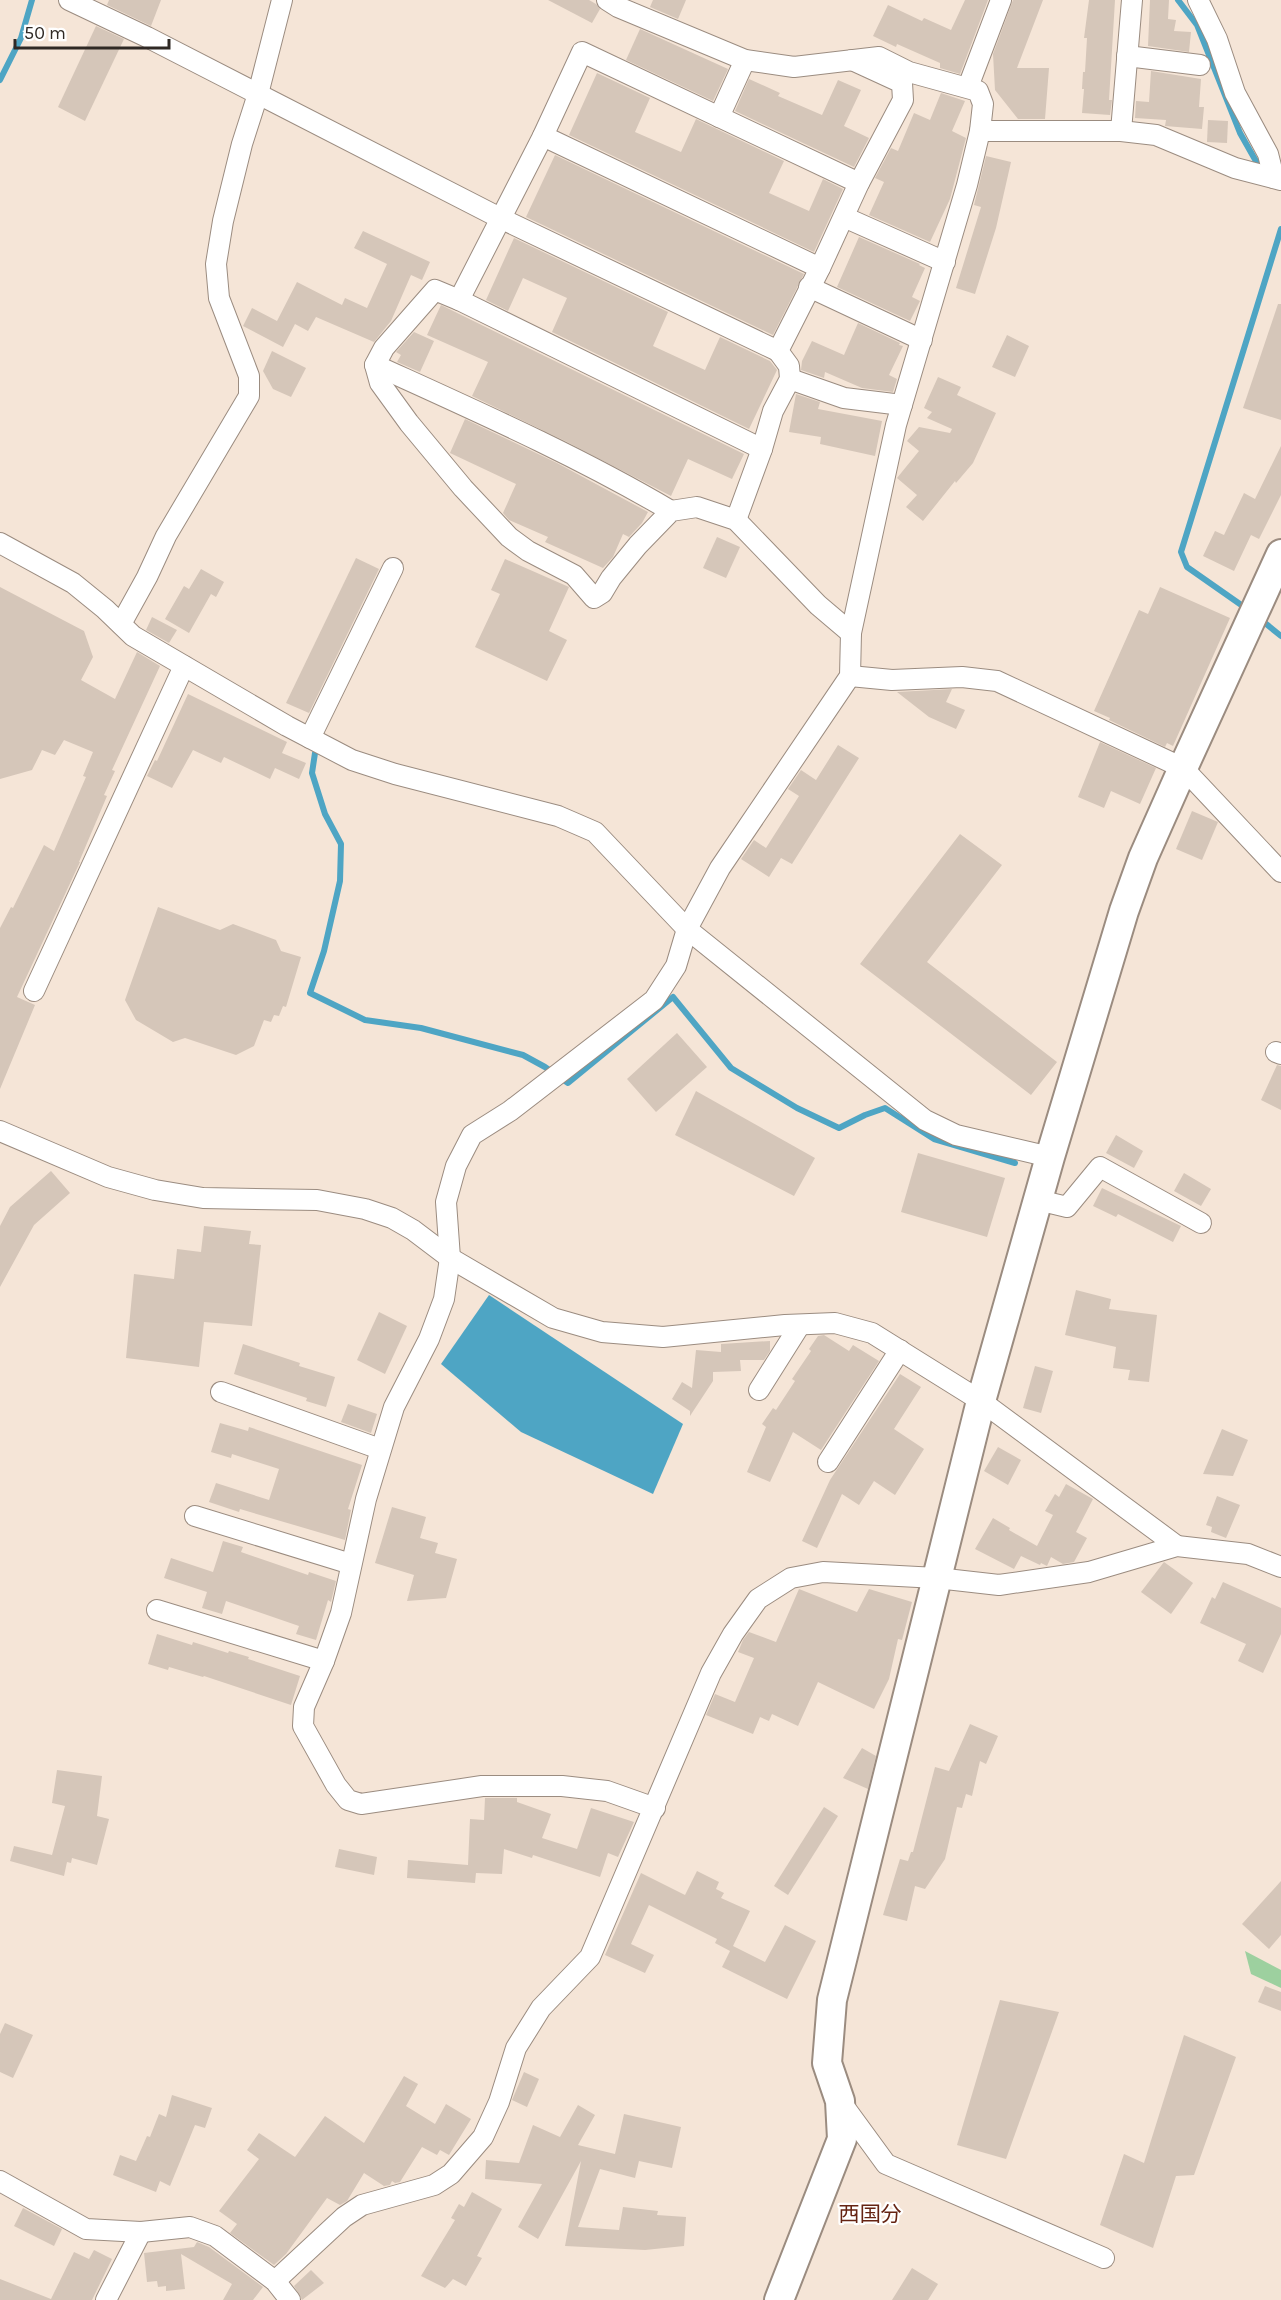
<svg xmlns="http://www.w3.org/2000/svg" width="1281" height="2300" font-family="Karla,'Noto Sans JP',sans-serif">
	<rect width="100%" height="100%" fill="#f5e5d7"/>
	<!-- green -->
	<polygon fill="#9dd09f" points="1245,1951 1281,1970 1281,1988 1251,1974"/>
	<!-- water -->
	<polygon fill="#4ea5c4" points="489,1295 683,1424 653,1494 521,1432 441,1364"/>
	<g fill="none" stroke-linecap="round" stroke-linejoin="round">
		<!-- stream -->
		<g stroke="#4ea5c4" stroke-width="6">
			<polyline points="1178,0 1197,25 1240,133 1257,163 1266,165"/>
			<polyline points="0,80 21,38 32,0"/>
			<polyline points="1247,609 1187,567 1181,552 1281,229"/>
			<polyline points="1260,619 1281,636"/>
			<polyline points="315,753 312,773 325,814 341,844 340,881 324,951 310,993 365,1020 421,1028 523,1055 545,1067 568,1083 673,997 731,1068 797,1108 839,1128 865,1115 885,1108 934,1139 1015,1163"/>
		</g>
	</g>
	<!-- building -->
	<g fill="#d5c6b9">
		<polygon points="109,0 161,0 151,26 107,5"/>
		<polygon points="548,0 589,0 596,4 600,9 592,23"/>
		<polygon points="653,0 686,0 678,19 650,7"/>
		<polygon points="965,0 988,0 960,74 940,68 940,63 897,44 896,47 873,36 888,5 922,21 924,18 951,30"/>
		<polygon points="1013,0 1043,0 1017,68 1049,68 1045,119 1018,119 995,90 993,54"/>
		<polygon points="1089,0 1115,0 1109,100 1112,100 1110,115 1082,113 1084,89 1082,89 1083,72 1085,72 1087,38 1084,38"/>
		<polygon points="1150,0 1169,0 1168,19 1176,20 1174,31 1191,32 1189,52 1148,46"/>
		<polygon points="96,26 124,39 85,121 58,107"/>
		<polygon points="640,29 728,69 713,101 626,60"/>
		<polygon points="1151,71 1201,79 1199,107 1204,107 1202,129 1165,126 1166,120 1135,118 1136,101 1149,102"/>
		<polygon points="597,73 650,98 635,132 681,152 696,119 784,161 769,193 809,211 823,179 843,189 814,252 569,135"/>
		<polygon points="749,79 780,93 778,96 822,115 838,80 861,90 844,126 869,138 854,167 735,111"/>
		<polygon points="941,93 965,101 952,131 966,138 950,199 930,242 869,215 884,182 875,178 891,148 898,151 914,113 930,120"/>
		<polygon points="1208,120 1228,121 1227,143 1207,142"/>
		<polygon points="555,155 804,274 773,335 526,217"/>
		<polygon points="986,156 1011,162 996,228 975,294 956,288 981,207 974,205"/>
		<polygon points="363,231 430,262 422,280 411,275 391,321 374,342 316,317 308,331 295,324 283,347 243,326 252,308 277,321 297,282 342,305 345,298 367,308 387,264 354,248"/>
		<polygon points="859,237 920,264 919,265 925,268 912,297 920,301 910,321 837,287"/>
		<polygon points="514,238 668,312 653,346 705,370 720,337 770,361 777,370 749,429 552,332 567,298 523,278 508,311 486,300"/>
		<polygon points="1278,304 1281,304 1281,420 1243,408"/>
		<polygon points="441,305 744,454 732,479 688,459 671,496 567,442 472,396 488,362 427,335"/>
		<polygon points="858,323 900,343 899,345 903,346 889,375 897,379 893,392 862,388 825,372 824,378 801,370 802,361 812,341 844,355"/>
		<polygon points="414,332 434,341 420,372 397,362 401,355 396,352"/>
		<polygon points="1007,335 1029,346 1015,377 992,367"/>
		<polygon points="272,351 306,368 291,397 273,389 263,371"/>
		<polygon points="938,377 961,387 957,395 996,413 973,463 956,483 955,481 923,521 906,507 917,495 897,478 919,451 907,441 919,427 950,433 952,429 927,418 932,412 924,408"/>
		<polygon points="796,394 820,402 818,409 882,421 875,456 820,444 821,437 789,432"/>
		<polygon points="465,419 557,463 648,512 642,523 629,537 623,534 613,557 603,568 545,542 548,537 509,520 503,513 516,484 450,453"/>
		<polygon points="1281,446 1281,495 1259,539 1251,535 1234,571 1203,556 1215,531 1224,535 1244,493 1255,499"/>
		<polygon points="717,537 740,547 726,578 703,568"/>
		<polygon points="356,558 379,569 309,713 286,703"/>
		<polygon points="505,559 569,587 549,631 567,640 547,681 475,647 500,594 491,590"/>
		<polygon points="201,569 224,582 216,597 211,594 189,633 165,619 184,586 189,589"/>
		<polygon points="0,587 84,631 93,657 81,680 115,699 137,652 160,666 112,770 115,771 104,795 107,796 79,862 80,862 17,997 35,1005 0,1089 0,928 11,907 13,908 44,845 54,851 86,777 83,776 93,752 64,740 55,755 42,750 32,770 0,779"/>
		<polygon points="1160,587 1230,618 1173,746 1167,743 1165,747 1109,720 1110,718 1094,711 1139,610 1148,614"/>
		<polygon points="152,617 177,630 169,643 146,630"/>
		<polygon points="952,689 946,702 965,710 956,729 929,717 897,692"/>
		<polygon points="188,694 287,742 282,753 306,763 299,779 275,768 270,779 224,757 221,763 193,750 172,788 147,776 155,760 157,761"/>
		<polygon points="1100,742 1156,768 1140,804 1111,791 1104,808 1078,797"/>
		<polygon points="838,745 859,758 792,864 781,858 769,877 741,859 754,840 766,848 799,796 788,789 801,770 816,780"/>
		<polygon points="1192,811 1218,822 1202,860 1176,849"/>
		<polygon points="960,834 1002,865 927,962 1057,1062 1031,1095 860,964"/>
		<polygon points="158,907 220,930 233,924 276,940 281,951 301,957 286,1007 283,1006 279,1016 274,1015 271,1022 264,1020 254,1046 236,1055 185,1038 173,1042 136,1020 125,1000"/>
		<polygon points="677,1033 707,1067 656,1112 627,1079"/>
		<polygon points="1277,1065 1281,1066 1281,1110 1261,1100"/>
		<polygon points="696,1091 815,1158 794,1196 675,1135"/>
		<polygon points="1116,1135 1143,1151 1134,1168 1106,1153"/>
		<polygon points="918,1153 1005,1178 987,1237 901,1212"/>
		<polygon points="51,1171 70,1193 34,1225 0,1287 0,1226 10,1207"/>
		<polygon points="1184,1173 1211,1189 1201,1206 1174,1191"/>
		<polygon points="1102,1188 1181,1226 1173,1242 1118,1214 1116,1217 1093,1206"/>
		<polygon points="204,1226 251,1231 249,1244 261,1245 252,1326 204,1322 199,1367 126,1358 134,1274 174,1279 177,1249 201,1252"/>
		<polygon points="1076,1290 1111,1299 1109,1309 1157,1315 1149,1382 1128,1380 1130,1370 1113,1368 1116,1347 1065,1335"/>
		<polygon points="379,1312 407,1326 385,1374 357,1360"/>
		<polygon points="824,1335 849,1351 853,1345 879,1361 821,1450 793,1432 770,1482 747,1472 766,1427 762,1424 773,1408 776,1410 795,1381 792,1379 811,1351 809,1349 818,1336"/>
		<polygon points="770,1341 770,1351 764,1360 740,1360 741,1371 713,1372 713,1381 690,1416 690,1411 672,1399 682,1382 692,1388 696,1350 721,1352 721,1344"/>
		<polygon points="243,1344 300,1363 299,1366 335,1377 326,1407 306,1401 307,1398 234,1374"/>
		<polygon points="1035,1366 1053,1371 1041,1413 1023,1408"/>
		<polygon points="900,1374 921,1387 894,1429 924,1449 895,1495 874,1481 859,1505 842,1494 817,1548 802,1541 830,1480"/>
		<polygon points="348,1404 377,1414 371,1433 341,1422"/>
		<polygon points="220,1423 248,1431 249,1427 362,1465 348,1509 351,1510 345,1540 240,1509 239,1512 209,1502 216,1483 269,1500 279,1469 232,1454 231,1458 211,1452"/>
		<polygon points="1222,1429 1248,1440 1233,1476 1203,1474"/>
		<polygon points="998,1447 1021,1460 1008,1485 984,1471"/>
		<polygon points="1066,1484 1093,1499 1076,1532 1087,1538 1074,1562 1063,1564 1051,1557 1047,1566 1041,1563 1040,1565 1021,1556 1014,1569 975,1549 993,1518 1010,1528 1009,1530 1037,1546 1053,1515 1045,1511 1055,1494 1059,1497"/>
		<polygon points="1217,1496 1240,1505 1226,1538 1211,1532 1212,1527 1206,1525"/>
		<polygon points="392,1507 426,1517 420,1538 438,1543 435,1553 457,1559 446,1598 407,1601 414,1575 375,1563"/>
		<polygon points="223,1541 243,1547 241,1552 308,1575 309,1572 336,1581 331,1602 328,1600 316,1640 296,1634 299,1626 226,1601 222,1614 202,1608 207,1592 164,1578 171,1558 213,1572"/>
		<polygon points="1164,1562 1193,1583 1171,1614 1141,1592"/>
		<polygon points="1223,1582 1281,1608 1281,1634 1263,1673 1238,1661 1246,1644 1200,1623 1212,1597 1215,1599"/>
		<polygon points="799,1589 857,1612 869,1589 912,1602 902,1640 898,1639 889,1679 874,1709 818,1682 798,1726 772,1714 769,1721 760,1717 753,1734 706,1715 715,1694 735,1702 754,1658 738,1652 743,1640 749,1632 776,1642"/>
		<polygon points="157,1634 192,1645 193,1642 228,1653 229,1651 249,1657 248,1659 300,1676 291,1705 204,1676 203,1677 169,1667 168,1670 148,1664"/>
		<polygon points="970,1724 998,1736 986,1764 980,1761 972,1796 966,1794 962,1808 957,1807 945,1859 925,1889 915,1886 907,1921 883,1915 900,1859 908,1861 911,1852 913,1852 935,1767 949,1771"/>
		<polygon points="862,1748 876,1756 868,1789 843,1778"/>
		<polygon points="57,1770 102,1776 97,1816 109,1819 97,1865 72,1858 71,1863 67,1862 64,1876 10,1861 14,1846 52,1855 65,1806 52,1803"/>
		<polygon points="485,1798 517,1798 517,1802 551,1814 542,1838 577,1849 591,1808 634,1822 618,1857 608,1853 600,1877 533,1855 532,1858 504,1849 502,1874 476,1873 475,1883 407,1878 408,1860 468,1865 470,1819 484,1820"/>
		<polygon points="824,1807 838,1816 788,1895 774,1886"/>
		<polygon points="339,1849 377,1857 374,1875 335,1867"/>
		<polygon points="697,1871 719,1882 716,1889 724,1893 721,1898 750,1911 733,1946 765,1962 785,1925 816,1941 787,1999 722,1967 730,1951 715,1943 717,1939 649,1905 631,1944 654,1955 645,1973 605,1955 641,1873 685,1895"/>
		<polygon points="1281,1881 1281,1935 1269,1949 1242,1924"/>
		<polygon points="1265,1986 1281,1992 1281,2011 1258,2002"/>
		<polygon points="1000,2000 1059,2012 1006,2159 957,2145"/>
		<polygon points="5,2023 33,2035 13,2078 0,2072 0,2034"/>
		<polygon points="1184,2035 1236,2057 1194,2175 1176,2176 1153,2248 1100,2225 1124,2154 1144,2163"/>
		<polygon points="524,2072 539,2079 527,2107 512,2100"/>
		<polygon points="404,2076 418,2084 406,2106 435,2124 446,2104 471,2119 449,2155 440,2150 437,2155 422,2147 400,2182 395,2183 392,2181 390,2185 384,2186 364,2173 347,2201 340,2205 327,2198 286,2254 274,2265 230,2233 237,2224 219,2211 259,2159 247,2150 259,2133 295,2157 325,2116 364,2143"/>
		<polygon points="172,2095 212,2108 205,2128 195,2125 170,2186 160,2181 156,2192 113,2175 120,2155 136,2161 147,2136 150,2137 159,2114 166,2117"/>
		<polygon points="578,2105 595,2115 578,2145 615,2154 624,2114 681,2127 672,2168 639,2161 635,2178 600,2169 578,2227 619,2230 623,2207 658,2211 657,2215 686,2217 684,2246 645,2250 565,2246 581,2161 538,2239 518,2227 542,2184 485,2179 486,2160 519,2163 533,2125 560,2137"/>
		<polygon points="472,2192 502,2209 477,2256 482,2258 466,2286 453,2279 445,2288 421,2276 455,2220 451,2218 459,2204 464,2207"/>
		<polygon points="23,2208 62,2229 54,2246 14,2226"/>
		<polygon points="197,2242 209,2247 263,2287 253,2300 223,2300 232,2284 181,2254 185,2289 166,2291 166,2286 158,2287 157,2281 147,2282 144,2253 194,2247"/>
		<polygon points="94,2250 112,2259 92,2300 0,2300 0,2279 51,2299 74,2252 89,2259"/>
		<polygon points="912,2268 938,2284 928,2300 892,2300"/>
		<polygon points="311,2270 324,2283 302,2300 294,2286"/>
	</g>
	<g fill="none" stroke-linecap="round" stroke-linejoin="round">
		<!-- street casing -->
		<g stroke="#9b8c80" stroke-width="22">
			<g id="street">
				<polyline points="69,0 147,37 500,218 778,351"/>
				<polyline points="607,0 618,7 745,60 794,67 879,57 909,72 978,91 983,104 980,131 967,185 896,425 851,633 850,676 720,868 687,929 676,966 654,1000 510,1111 472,1135 456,1166 446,1202 450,1258 444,1299 429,1339 394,1407 366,1499 341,1613 324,1661 304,1707 303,1726 336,1785 348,1800 361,1804 482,1786 562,1786 607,1791 655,1808"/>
				<polyline points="1198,0 1217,39 1235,93 1268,154 1274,178"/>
				<polyline points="1127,56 1200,65"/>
				<polyline points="968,87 1001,0"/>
				<polyline points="719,117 745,60"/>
				<polyline points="980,131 1121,131 1156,135 1235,168 1281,180"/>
				<polyline points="1121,131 1132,0"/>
				<polyline points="543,136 820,268"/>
				<polyline points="844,217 945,262"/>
				<polyline points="809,287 922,340"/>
				<polyline points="459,300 762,449"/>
				<path d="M375 365C476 411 576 455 671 511"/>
				<polyline points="790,379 844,398 902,405"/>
				<polyline points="736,520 762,449 773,411 790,379 789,366 778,351 820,268 859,183 903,100 902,83 852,60"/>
				<polyline points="0,543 73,583 105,609 133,636 287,726 352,760 395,774 558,816 595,832 687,929 925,1120 956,1135 1050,1157"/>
				<polyline points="121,624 147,577 166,536 249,396 249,376 219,298 216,264 223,221 242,144 258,94 282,0"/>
				<polyline points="851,633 818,605 736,520 697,507 671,511 638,545 611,578 602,593 594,598 574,575 528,551 509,537 463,488 409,423 380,383 375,365 384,348 435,290 459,300 543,136 582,52 859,183"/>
				<polyline points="850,676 892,680 962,677 997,681 1183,768 1281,872"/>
				<polyline points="310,738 393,568"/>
				<polyline points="34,991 184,666"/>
				<polyline points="1276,1052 1281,1054"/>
				<polyline points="0,1131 108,1177 155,1190 203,1198 317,1200 365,1209 392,1218 413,1230 450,1258 553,1318 602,1332 663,1337 785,1325 835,1323 872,1333 981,1401 1177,1546"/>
				<polyline points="1038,1200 1067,1207 1100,1167 1201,1223"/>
				<polyline points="759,1390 800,1325"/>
				<polyline points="221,1392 380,1449"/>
				<polyline points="828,1462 900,1350"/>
				<polyline points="195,1516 351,1564"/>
				<polyline points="157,1610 324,1661"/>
				<polyline points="840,2101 886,2164 1104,2258"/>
				<polyline points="0,2181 86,2229 141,2232 190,2227 215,2236 275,2281 290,2300"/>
				<polyline points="275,2281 344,2217 362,2205 434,2185 451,2174 483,2137 499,2102 516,2048 541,2008 590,1957 711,1673 733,1634 758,1599 791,1578 823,1572 937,1578 999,1585 1089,1572 1177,1546 1248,1554 1281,1567"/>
				<polyline points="106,2300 141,2232"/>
			</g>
		</g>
		<!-- secondary casing -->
		<g stroke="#9b8c80" stroke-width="32">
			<polyline id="secondary" points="779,2300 842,2139 840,2101 827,2063 832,2000 981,1401 1050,1157 1124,911 1143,858 1183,768 1281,554"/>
		</g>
		<!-- street -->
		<use href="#street" stroke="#fff" stroke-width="20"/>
		<!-- secondary -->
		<use href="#secondary" stroke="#fff" stroke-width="28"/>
	</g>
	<g text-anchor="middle" stroke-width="4.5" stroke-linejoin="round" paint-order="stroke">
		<!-- quarter labels -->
		<g font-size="21" fill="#652312" stroke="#fff">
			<text x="870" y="2221">西国分</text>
		</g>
	</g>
	<!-- scale -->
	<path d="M15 39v9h154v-9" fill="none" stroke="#2f2924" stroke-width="3"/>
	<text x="24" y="39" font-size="18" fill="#2f2924" stroke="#ffffff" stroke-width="4.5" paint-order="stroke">50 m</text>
</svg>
